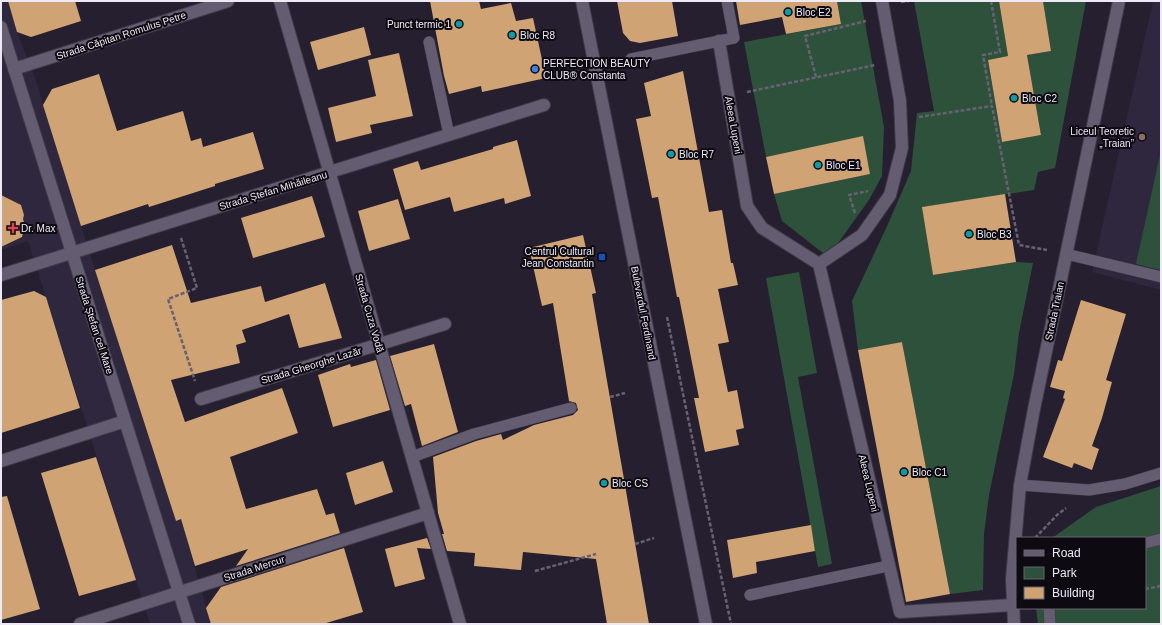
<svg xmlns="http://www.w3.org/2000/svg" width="1162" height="625" font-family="Arial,sans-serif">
	<rect width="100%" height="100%" fill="#251f30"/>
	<!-- built -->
	<g fill="#2f273e">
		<polygon points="1,1 8,1 17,32 35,78 95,270 176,520 181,519 211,624 150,624 28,241 1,250"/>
		<polygon points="1153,1 1161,1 1161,290 1092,272"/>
	</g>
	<!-- green -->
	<g fill="#2e513b">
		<polygon points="837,1 861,1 884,127 882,176 869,200 838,243 823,253 782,221 774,194 870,174 863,137 766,157 744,42 841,24"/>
		<polygon points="914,1 999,1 1008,56 988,60 1002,142 1041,135 1027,55 1051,51 1043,1 1086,1 1055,168 1038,172 1034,190 923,207 933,275 1016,262 1033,263 1019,333 1014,374 989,495 984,534 983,590 950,594 902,342 858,350 852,301 888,224 911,171 917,113 934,111"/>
		<polygon points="1161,150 1161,270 1136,264"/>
		<polygon points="799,272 817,373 798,377 832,564 818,567 766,278"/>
		<polygon points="1161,486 1161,624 1038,624 1036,608 1145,608 1145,538 1052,538 1096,507"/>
	</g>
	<!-- building -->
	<g fill="#cfa373">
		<polygon points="8,1 75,1 81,21 31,37 17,32"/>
		<polygon points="430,1 479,1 481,9 511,3 516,21 533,18 546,78 482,92 481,86 449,94 444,76"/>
		<polygon points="617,1 672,1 678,36 640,43 630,41 623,33"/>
		<polygon points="736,1 837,1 841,24 786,34 782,17 740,25"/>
		<polygon points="999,1 1043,1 1051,51 1027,55 1041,135 1002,142 988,60 1008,56"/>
		<polygon points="364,27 371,55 318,70 310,42"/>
		<polygon points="399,53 413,116 370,125 372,133 336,142 328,108 376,96 368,60"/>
		<polygon points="683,71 709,212 722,210 731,263 733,263 738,285 718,289 729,342 718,344 728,392 737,390 744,428 736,430 739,445 705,452 694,398 699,398 679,297 677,297 658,197 652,198 636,119 651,116 644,83"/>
		<polygon points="99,74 117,131 183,111 191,141 201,138 203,147 253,132 264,169 215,184 215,186 149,207 148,204 81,226 43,105 52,89"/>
		<polygon points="863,136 870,174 774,194 766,157"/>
		<polygon points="517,140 531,196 505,204 504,198 454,212 450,197 405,210 393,169 418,161 421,170 493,149 493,147"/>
		<polygon points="1005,194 1016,262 933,275 922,207"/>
		<polygon points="1,195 21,205 24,215 23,219 25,226 22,237 1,247"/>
		<polygon points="312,196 325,237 253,258 241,218"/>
		<polygon points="398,199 410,239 369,251 358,211"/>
		<polygon points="583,235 596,293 592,294 649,624 607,624 596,559 523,552 521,570 474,566 475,553 447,551 442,534 444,534 438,513 433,457 476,441 501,434 503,440 534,425 573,415 578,410 576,403 569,401 553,303 542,306 529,248"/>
		<polygon points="172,245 191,303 261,286 265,302 325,283 342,338 299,348 289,314 242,330 246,342 236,345 240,363 171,380 185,422 282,388 298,433 230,457 246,509 317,489 326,515 334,513 340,533 236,566 248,549 195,566 181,519 176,521 95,270"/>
		<polygon points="34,291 46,297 80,408 1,433 1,300"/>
		<polygon points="1081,300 1126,314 1106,380 1112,382 1102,418 1092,446 1099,449 1092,470 1074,463 1072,468 1043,457 1065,399 1063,398 1065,391 1050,387 1058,360 1062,361"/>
		<polygon points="902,342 950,594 906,602 858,350"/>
		<polygon points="434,344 458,432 422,446 411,404 405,406 390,356"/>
		<polygon points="376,360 390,410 333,427 318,375 350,364 351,367"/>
		<polygon points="96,457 136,580 79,596 41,473"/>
		<polygon points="383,461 393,492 355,505 346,473"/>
		<polygon points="7,496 40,609 1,620 1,497"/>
		<polygon points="811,525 815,551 756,562 757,573 733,578 727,540"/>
		<polygon points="427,538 431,549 417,548 425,579 395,587 385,549"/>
		<polygon points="344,548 363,612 323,624 211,624 206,608 221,587"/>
	</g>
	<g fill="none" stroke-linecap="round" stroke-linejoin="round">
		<!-- lane casing -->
		<g stroke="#3f3a49" stroke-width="12">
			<g id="lane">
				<polyline points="429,42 449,135"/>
				<polyline points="631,59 734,38 727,1"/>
				<polyline points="1066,254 1161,277"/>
				<polyline points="412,457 474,434 571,408"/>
				<polyline points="1020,485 1089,490 1125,484 1161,473"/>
				<polyline points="1145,543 1161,539"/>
				<polyline points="750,595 888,566"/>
				<polyline points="1049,608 1050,624"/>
			</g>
		</g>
		<!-- street casing -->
		<g stroke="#3f3a49" stroke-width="14">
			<g id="street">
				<polyline points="280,1 460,624"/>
				<polyline points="1,27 189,624"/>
				<polyline points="719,41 747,206 762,228 819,264 900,612 1013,605"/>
				<polyline points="14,69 228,1"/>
				<polyline points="819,264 862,235 890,195 902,148 900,101 882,1"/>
				<polyline points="1,275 544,105"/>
				<polyline points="201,399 445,324"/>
				<polyline points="1,461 125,421"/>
				<polyline points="80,624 428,513"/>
			</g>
		</g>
		<!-- secondary casing -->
		<g stroke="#3f3a49" stroke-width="14">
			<g id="secondary">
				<polyline points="582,1 706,624"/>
				<polyline points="1014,624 1012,579 1020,485 1034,409 1119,1"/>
			</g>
		</g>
		<!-- path -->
		<g stroke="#676171" stroke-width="2.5" stroke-dasharray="4 2" stroke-linecap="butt">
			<polyline points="991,1 1000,52 983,55 992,106"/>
			<polyline points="901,2 909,1"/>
			<polyline points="816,77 805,36 866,21"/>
			<polyline points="747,92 875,65"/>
			<polyline points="919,117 992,106 1019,245 1047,250"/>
			<polyline points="855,213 849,195 868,191"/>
			<polyline points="181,238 197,288 168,299 195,381"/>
			<polyline points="667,317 731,624"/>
			<polyline points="610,397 625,393"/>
			<polyline points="1035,538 1057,515 1066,508"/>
			<polyline points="635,544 654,538"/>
			<polyline points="535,571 596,554"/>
			<polyline points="1145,589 1161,586"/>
		</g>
		<!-- lane -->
		<use href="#lane" stroke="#645d71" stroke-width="11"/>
		<!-- street -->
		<use href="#street" stroke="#645d71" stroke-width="12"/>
		<!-- secondary -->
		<use href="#secondary" stroke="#645d71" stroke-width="12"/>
	</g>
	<!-- markers -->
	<g fill="#0f9aa8" stroke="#0d0a12" stroke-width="1.5">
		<circle cx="788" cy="12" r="4"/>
		<circle cx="459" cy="24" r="4"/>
		<circle cx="512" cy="35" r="4"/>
		<circle cx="1014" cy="98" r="4"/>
		<circle cx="671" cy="154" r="4"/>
		<circle cx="818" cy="165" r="4"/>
		<circle cx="969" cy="234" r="4"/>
		<circle cx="904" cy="472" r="4"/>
		<circle cx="604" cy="483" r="4"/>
	</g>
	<circle fill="#3f7fe0" stroke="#0d0a12" stroke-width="1.5" cx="535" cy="69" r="4"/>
	<circle fill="#8d6e63" stroke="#0d0a12" stroke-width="1.5" cx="1142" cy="137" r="4"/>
	<path fill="#e0444e" stroke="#0d0a12" stroke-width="1.5" d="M11 222h4v4h4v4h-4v4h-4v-4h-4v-4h4z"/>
	<rect fill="#1a4fb4" stroke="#0d0a12" stroke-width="1.5" x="598" y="253" width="8" height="8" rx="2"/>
	<g text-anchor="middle" stroke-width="4" stroke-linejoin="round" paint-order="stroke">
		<!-- poi labels -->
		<g font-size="10" fill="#ede9f5" stroke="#0d0a12" text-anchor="start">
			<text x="796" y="16">Bloc E2</text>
			<text x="451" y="28" text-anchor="end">Punct termic 1</text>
			<text x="520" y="39">Bloc R8</text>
			<text x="543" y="67">PERFECTION BEAUTY<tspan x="543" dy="12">CLUB® Constanta</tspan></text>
			<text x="1022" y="102">Bloc C2</text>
			<text x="1134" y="135" text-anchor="end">Liceul Teoretic<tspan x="1134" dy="12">„Traian”</tspan></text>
			<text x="679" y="158">Bloc R7</text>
			<text x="826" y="169">Bloc E1</text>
			<text x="21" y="232">Dr. Max</text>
			<text x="977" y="238">Bloc B3</text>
			<text x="594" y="255" text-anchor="end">Centrul Cultural<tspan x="594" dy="12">Jean Constantin</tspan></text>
			<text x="912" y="476">Bloc C1</text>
			<text x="612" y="487">Bloc CS</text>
		</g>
		<!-- street labels -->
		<g font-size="10" fill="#ede9f5" stroke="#0d0a12">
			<text transform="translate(121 35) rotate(-18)" y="4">Strada Căpitan Romulus Petre</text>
			<text transform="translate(734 125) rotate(80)" y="4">Aleea Lupeni</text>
			<text transform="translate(273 190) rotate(-17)" y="4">Strada Ștefan Mihăileanu</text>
			<text transform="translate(1054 311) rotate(-78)" y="4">Strada Traian</text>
			<text transform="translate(370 313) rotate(74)" y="4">Strada Cuza Vodă</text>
			<text transform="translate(644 313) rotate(79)" y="4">Bulevardul Ferdinand</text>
			<text transform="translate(95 325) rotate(72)" y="4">Strada Ștefan cel Mare</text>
			<text transform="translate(311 365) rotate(-17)" y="4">Strada Gheorghe Lazăr</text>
			<text transform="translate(869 483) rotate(77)" y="4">Aleea Lupeni</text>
			<text transform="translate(254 568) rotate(-18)" y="4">Strada Mercur</text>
		</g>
	</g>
	<!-- border -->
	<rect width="1162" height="625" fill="none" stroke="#ede9f5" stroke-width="4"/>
	<!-- legend -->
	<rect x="1016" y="537" width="130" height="72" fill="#0d0a12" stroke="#67636d"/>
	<rect x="1024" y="550" width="20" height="6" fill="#645d71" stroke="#67636d"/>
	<text x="1052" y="557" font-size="12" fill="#ede9f5">Road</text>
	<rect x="1024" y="567" width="20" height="12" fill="#2e513b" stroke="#67636d"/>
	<text x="1052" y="577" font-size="12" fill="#ede9f5">Park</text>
	<rect x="1024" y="587" width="20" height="12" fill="#cfa373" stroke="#67636d"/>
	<text x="1052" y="597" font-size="12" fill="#ede9f5">Building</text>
</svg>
